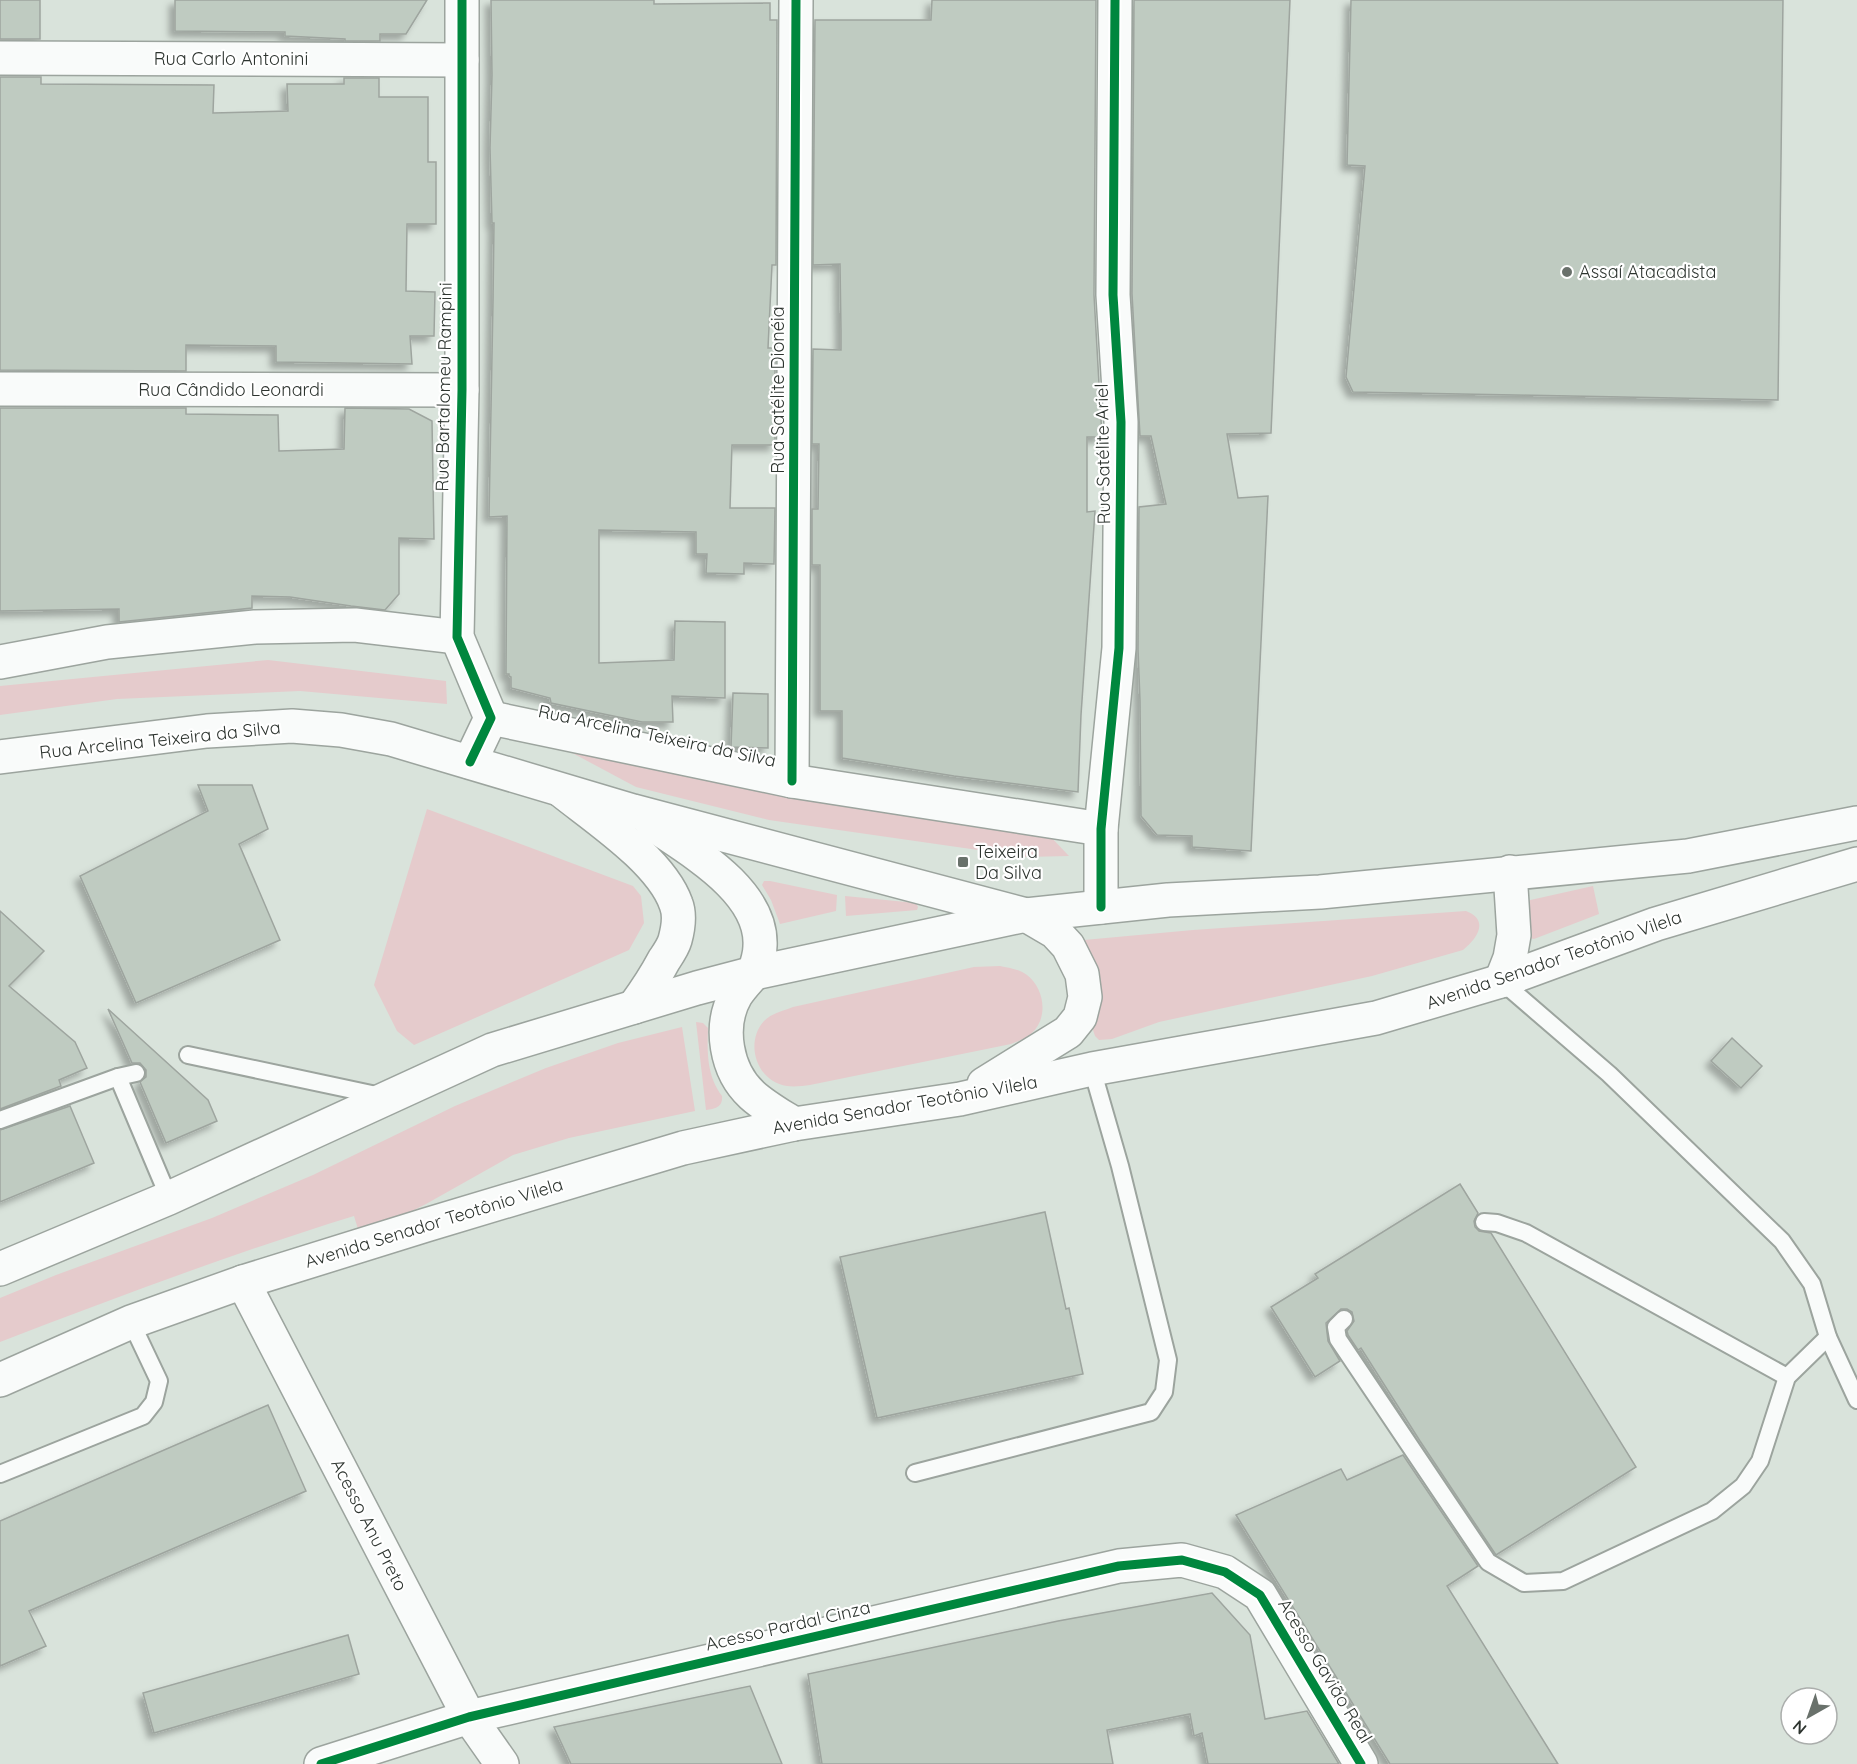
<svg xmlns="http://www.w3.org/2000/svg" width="1857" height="1764" font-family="Quicksand,sans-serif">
	<defs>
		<filter id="shadow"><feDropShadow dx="-5.5" dy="5.5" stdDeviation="3" flood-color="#0004"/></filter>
	</defs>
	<rect width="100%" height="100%" fill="#d9e3db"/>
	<!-- green -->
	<g fill="#e5cbcc">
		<polygon points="268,660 446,681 447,704 300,691 117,699 0,715 0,686"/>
		<polygon points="548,740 1048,834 1069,856 1026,857 769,820 636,787"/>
		<polygon points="427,809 633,886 641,896 644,923 629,950 414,1045 397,1031 374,985"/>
		<polygon points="764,881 770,881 837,895 836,911 780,924 771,900 762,885"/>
		<polygon points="1593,886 1599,914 1534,939 1530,938 1526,901"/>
		<polygon points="845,896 916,903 918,907 917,910 846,916"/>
		<path d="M1466 911C1490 920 1477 939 1463 950L1372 976 1159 1022 1112 1039 1099 1040 1095 1036 1093 1030 1096 1016 1084 940 1193 930Z"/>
		<path d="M1000 966C1009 968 1019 969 1027 975 1044 988 1049 1017 1032 1033 1026 1039 1018 1041 1011 1044L810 1085C803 1086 794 1087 787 1086 757 1082 744 1043 764 1021 772 1013 783 1011 793 1007L974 967Z"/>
		<path d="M696 1022 703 1023 708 1028C707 1053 707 1076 722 1096 723 1107 715 1109 706 1110Z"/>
		<path d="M682 1027 695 1111 569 1138 513 1155 426 1204 408 1213 358 1229 354 1216C234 1253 117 1297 0 1342V1298L56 1275 212 1218 313 1175 455 1106 546 1068 618 1043Z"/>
	</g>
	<!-- building -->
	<g fill="#bfcbc1" stroke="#9ea59f" stroke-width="1.5" filter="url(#shadow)">
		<rect x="0" y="0" width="40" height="39"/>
		<polygon points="175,0 427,0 406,34 380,34 380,41 345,41 345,39 285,36 285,32 175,31"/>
		<polygon points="491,0 654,0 654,4 770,3 770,20 777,20 776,265 772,265 768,348 775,348 775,445 732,445 730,508 775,508 774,564 744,563 744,574 706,573 707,554 696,554 696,532 599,530 599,663 674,660 675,621 725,622 725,698 672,696 673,722 642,722 551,703 550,698 511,688 511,677 509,676 509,674 506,674 507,516 489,517 493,302 494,223 492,223 490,148 492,75"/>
		<polygon points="932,0 1096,0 1094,295 1102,437 1087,437 1087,512 1095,511 1081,715 1078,792 954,776 842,758 842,711 820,711 820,565 812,565 812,509 818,509 819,444 812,444 813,349 841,350 841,330 840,264 813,265 815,20 931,20"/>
		<polygon points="1134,0 1290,0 1271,433 1227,434 1238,498 1268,496 1251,851 1192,847 1192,836 1157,835 1141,816 1140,701 1138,649 1139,507 1166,504 1151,436 1140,436 1132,294"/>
		<polygon points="1351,0 1783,0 1778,400 1353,392 1346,377 1365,166 1347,165"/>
		<polygon points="0,77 41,77 41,84 214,85 213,113 288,111 287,84 344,84 344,78 379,78 379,97 428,97 428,162 436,162 436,224 407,224 406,291 435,292 434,336 410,336 412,364 276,362 276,346 186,345 186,371 0,370"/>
		<polygon points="0,408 186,408 186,414 278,415 279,451 344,449 345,408 409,409 432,421 434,539 399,538 399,594 385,610 351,606 290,597 252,596 252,608 119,622 119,609 0,611"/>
		<polygon points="733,693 768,694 768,748 731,747"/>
		<polygon points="198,785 252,785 268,829 239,844 280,940 136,1003 80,876 208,811"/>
		<polygon points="0,911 44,951 9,986 75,1042 87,1068 59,1080 61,1086 0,1109"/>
		<polygon points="108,1009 208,1100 217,1121 166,1143 140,1082 146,1077 146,1070 140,1063 132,1063"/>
		<polygon points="1732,1038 1762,1066 1741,1088 1711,1061"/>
		<polygon points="70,1106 94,1163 0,1202 0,1130"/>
		<polygon points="1460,1184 1478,1213 1474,1221 1475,1227 1479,1231 1491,1233 1636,1467 1496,1555 1420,1441 1361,1348 1358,1350 1348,1335 1347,1331 1354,1321 1352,1312 1347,1309 1341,1309 1326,1323 1328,1341 1340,1361 1315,1377 1271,1307 1318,1278 1315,1274"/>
		<polygon points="1045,1212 1066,1309 1069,1308 1083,1374 877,1418 840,1257"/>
		<polygon points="268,1405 306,1491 29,1611 46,1646 0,1666 0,1521"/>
		<polygon points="1403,1455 1478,1566 1447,1586 1558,1764 1390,1764 1236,1515 1341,1469 1347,1480"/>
		<polygon points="1212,1593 1250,1635 1265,1719 1307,1711 1339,1764 1208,1764 1202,1733 1194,1736 1190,1714 1107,1730 1113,1764 822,1764 808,1674 1058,1621"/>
		<polygon points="348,1635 359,1674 154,1733 143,1693"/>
		<polygon points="750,1686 782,1764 571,1764 554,1727"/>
	</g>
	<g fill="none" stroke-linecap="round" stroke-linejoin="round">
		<!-- service casing -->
		<g stroke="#9ca49e" stroke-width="20">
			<g id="service">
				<polyline points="1501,981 1609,1074 1782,1241 1812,1284 1828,1337 1857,1400"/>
				<polyline points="188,1055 381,1096"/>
				<polyline points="118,1077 169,1198"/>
				<polyline points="0,1120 118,1077 136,1073"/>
				<polyline points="1484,1222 1497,1223 1526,1233 1787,1377"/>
				<polyline points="1344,1319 1336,1327 1338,1339 1488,1562 1524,1583 1563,1581 1712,1511 1743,1486 1760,1461 1787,1377 1828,1337"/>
				<polyline points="915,1473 1151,1412 1164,1392 1168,1360 1120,1166 1092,1069"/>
				<polyline points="0,1474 143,1416 154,1402 159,1381 131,1322"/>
			</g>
		</g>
		<!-- minor casing -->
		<g stroke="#9ca49e" stroke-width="36">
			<g id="minor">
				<polyline points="462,0 462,390 457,637 491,718 470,762"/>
				<polyline points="0,58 462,60"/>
				<polyline points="0,389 462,390"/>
				<polyline points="0,662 107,642 255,627 355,625 457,637"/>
				<polyline points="491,718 792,781 1101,829"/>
				<polyline points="792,781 796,0"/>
				<polyline points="1101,907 1101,829 1119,648 1121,422 1113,295 1115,0"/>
				<polyline points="243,1282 469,1717 502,1764"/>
				<polyline points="321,1764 469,1717 1119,1566 1182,1560 1225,1572 1260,1595 1361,1764"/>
			</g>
		</g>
		<!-- secondary casing -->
		<g stroke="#9ca49e" stroke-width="36">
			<g id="secondary">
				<polyline points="0,757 207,731 292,726 341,730 391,739 633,811 1026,915"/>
				<path d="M652 824C691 851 763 891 760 946 760 955 757 964 754 973"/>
			</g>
		</g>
		<!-- primary casing -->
		<g stroke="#9ca49e" stroke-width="36">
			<g id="primary">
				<path d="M562 791C597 819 661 861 676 904 680 914 678 929 675 940 673 947 668 954 664 960 655 977 645 992 634 1007"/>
				<path d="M754 973C748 980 741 987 736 995 718 1026 726 1071 752 1095 764 1106 780 1115 794 1124"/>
				<polyline points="1501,981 1510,958 1514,935 1510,872"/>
				<polyline points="984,1084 1068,1032 1080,1017 1085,997 1082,974 1068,946 1055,932 1026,915"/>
				<polyline points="0,1269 169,1198 492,1050 697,988 754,973 1026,915 1168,900 1320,892 1688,856 1857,823"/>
				<polyline points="0,1380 131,1322 243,1282 426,1225 683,1148 794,1124 960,1099 1092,1069 1376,1018 1501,981 1656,924 1857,864"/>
			</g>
		</g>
		<!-- service -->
		<use href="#service" stroke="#f9fbfa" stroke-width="16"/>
		<!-- minor -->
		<use href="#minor" stroke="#f9fbfa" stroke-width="33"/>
		<!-- secondary -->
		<use href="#secondary" stroke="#f9fbfa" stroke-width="33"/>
		<!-- primary -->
		<use href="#primary" stroke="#f9fbfa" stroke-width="33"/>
		<!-- cycleway casing -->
		<g stroke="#fff" stroke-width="13">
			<g id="cycleway">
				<polyline points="462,0 462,390 457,637 491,718 470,762"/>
				<polyline points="792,781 796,0"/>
				<polyline points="1101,907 1101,829 1119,648 1121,422 1113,295 1115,0"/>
				<polyline points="321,1764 469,1717 1119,1566 1182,1560 1225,1572 1260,1595 1361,1764"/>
			</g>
		</g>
		<!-- cycleway -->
		<use href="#cycleway" stroke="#00873e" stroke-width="9"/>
	</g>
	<!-- markers -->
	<g fill="#69716b" stroke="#fff" stroke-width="2">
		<circle cx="1567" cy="272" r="6"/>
		<rect x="957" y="856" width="12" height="12" rx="3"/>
	</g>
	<g text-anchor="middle" stroke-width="4.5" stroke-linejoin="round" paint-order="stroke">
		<!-- street labels -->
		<g font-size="18" fill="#2d342f" stroke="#fff">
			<text x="231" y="65">Rua Carlo Antonini</text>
			<text transform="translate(444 387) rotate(-89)" y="6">Rua Bartalomeu Rampini</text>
			<text x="231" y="396">Rua Cândido Leonardi</text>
			<text transform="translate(778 390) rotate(-90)" y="6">Rua Satélite Dionéia</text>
			<text transform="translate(1103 454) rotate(-91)" y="6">Rua Satélite Ariel</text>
			<text transform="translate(657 736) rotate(12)" y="6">Rua Arcelina Teixeira da Silva</text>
			<text transform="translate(160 740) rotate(-6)" y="6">Rua Arcelina Teixeira da Silva</text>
			<text transform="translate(1554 960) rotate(-19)" y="6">Avenida Senador Teotônio Vilela</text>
			<text transform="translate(905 1105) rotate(-10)" y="6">Avenida Senador Teotônio Vilela</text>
			<text transform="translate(434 1223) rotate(-17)" y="6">Avenida Senador Teotônio Vilela</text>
			<text transform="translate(369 1525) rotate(63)" y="6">Acesso Anu Preto</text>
			<text transform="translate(788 1626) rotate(-13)" y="6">Acesso Pardal Cinza</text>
			<text transform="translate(1325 1671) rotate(59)" y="6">Acesso Gavião Real</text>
		</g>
		<!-- poi labels -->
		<g font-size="18" fill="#2d342f" stroke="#fff" text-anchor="start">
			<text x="1579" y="278">Assaí Atacadista</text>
			<text x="975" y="858">Teixeira<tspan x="975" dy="21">Da Silva</tspan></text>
		</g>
	</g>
	<!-- north arrow -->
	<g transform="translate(1809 1716) rotate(220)"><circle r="28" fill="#ffffff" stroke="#abaeac" stroke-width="1.5"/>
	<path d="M0-4.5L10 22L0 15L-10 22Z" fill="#69716b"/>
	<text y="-9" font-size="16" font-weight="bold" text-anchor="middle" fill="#2d342f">N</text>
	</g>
</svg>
